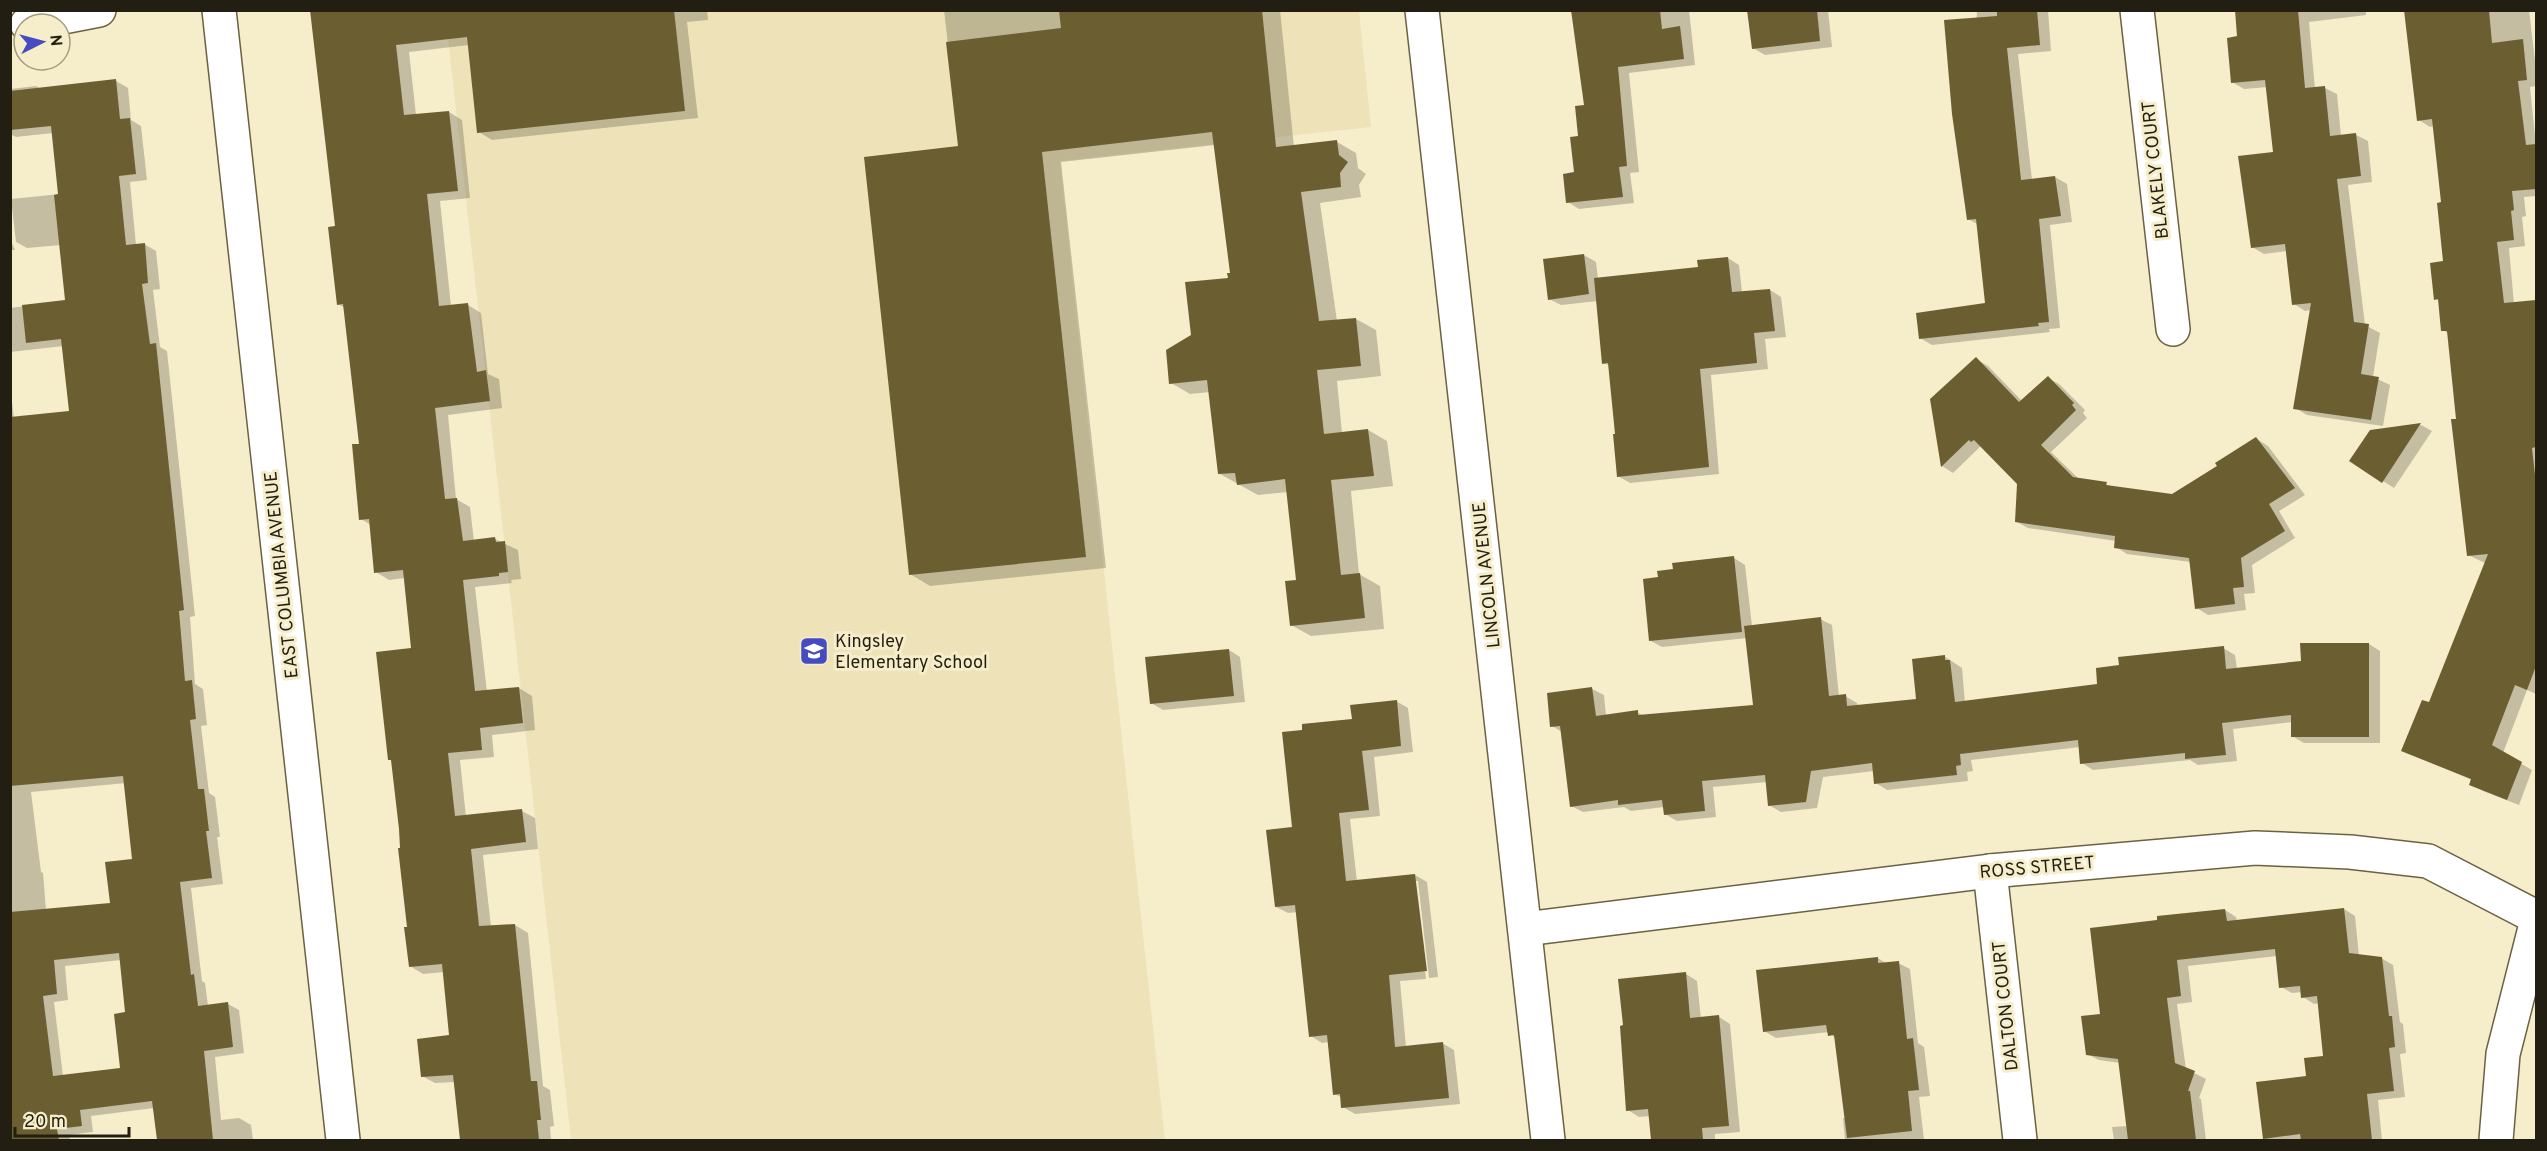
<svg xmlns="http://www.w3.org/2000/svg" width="2547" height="1151" font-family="Overpass,sans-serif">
	<rect width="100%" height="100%" fill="#f6edca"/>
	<!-- built -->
	<polygon fill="#eee3b8" points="445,11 1359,11 1371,127 1060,161 1165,1140 571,1140"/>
	<!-- shadow -->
	<g fill="#0003" fill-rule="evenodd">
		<polygon points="312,10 707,10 708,20 687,22 698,118 492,140 479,132 469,45 409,52 416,115 449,112 462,120 470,198 440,201 451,306 468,305 481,313 488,374 499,379 502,408 448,415 456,499 470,507 474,541 495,539 518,550 521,579 511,580 512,583 475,587 487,692 519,688 532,696 535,730 492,735 494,757 460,760 466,817 522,811 535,818 538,849 483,855 491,927 515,925 528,933 543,1086 550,1090 554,1126 550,1127 551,1140 461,1140 455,1082 435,1083 422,1076 451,1036 444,972 423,974 410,966 409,928 393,762 389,759 412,650 405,578 389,580 376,572 371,525 361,519 360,445 345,308 338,304 336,227"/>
		<polygon points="944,10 1280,10 1294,147 1337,142 1356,153 1358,168 1366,174 1359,185 1361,197 1320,203 1337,321 1356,319 1376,330 1381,376 1337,381 1342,433 1368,430 1387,441 1393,486 1351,491 1359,574 1380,586 1384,629 1311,636 1291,625 1297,582 1288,492 1258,495 1220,474 1210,392 1190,394 1171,383 1193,336 1232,274 1215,145 1061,162 1106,568 930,586 910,574 960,147"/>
		<polygon points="1572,10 1689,10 1695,65 1629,73 1639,172 1630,173 1634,203 1579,209 1568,202 1576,174 1585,107"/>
		<polygon points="1749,10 1828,10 1832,47 1765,55 1753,48"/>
		<polygon points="1977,10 2048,10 2051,51 2018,54 2032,180 2055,177 2067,184 2072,222 2050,225 2060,328 2049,329 2050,332 1932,345 1920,338 1987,305 1979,225 1968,219"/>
		<polygon points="2236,10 2366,10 2366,15 2309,22 2315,89 2325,88 2337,94 2341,136 2356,135 2368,141 2372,182 2348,185 2365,325 2380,333 2373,377 2390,385 2383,426 2307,415 2295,408 2311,310 2305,311 2294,304 2287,251 2264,254 2252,247 2275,153 2268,87 2244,89 2232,82 2239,38"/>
		<polygon points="2416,10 2529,10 2536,69 2536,86 2530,87 2536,145 2536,196 2524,197 2526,216 2522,217 2525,246 2509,248 2514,304 2536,301 2536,564 2498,569 2468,555 2449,334 2443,330 2440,301 2435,299 2445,263 2443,204 2435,126 2430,127 2419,120"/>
		<path d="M116 81 128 88 131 120 141 126 147 180 130 182 136 245 144 244 156 251 160 289 153 290 160 347 167 351 195 616 190 617 195 684 203 689 207 725 201 726 209 793 215 797 220 837H217L223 884 191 888 202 981 205 983 208 1006 228 1004 239 1010 244 1053 215 1057 221 1120 239 1118 251 1125 253 1140H158L154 1108 91 1116 93 1132 69 1135 70 1140H10V386L14 418 71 412 64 346 10 352V308L67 301 61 245 27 248 16 242 11 199 60 194 53 133 16 137 10 134V89L36 86 41 89ZM126 783 134 860 112 905 46 910 43 873 41 872 31 792ZM121 960 127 1013 122 1069 63 1076 54 1002 68 1000 65 966Z"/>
		<polygon points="10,239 15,250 10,250"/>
		<polygon points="1584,255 1596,262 1598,279 1700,269 1728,258 1739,265 1742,292 1770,290 1781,297 1786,337 1765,339 1768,369 1711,375 1719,474 1630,483 1618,476 1617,435 1610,366 1604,363 1598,301 1561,305 1549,299"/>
		<polygon points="1976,359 1988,366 2022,401 2048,378 2059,384 2085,410 2083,413 2087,418 2051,452 2079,479 2106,484 2112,487 2172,496 2257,439 2268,446 2305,495 2279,511 2295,538 2252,565 2255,593 2244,594 2246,610 2208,615 2197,608 2191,562 2127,554 2116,547 2116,541 2028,528 2017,522 2019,483 1981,446 1953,473 1942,466 1932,400"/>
		<polygon points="2421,425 2432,431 2394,488 2351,461 2370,432"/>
		<polygon points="1734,558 1745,565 1752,626 1820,619 1832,625 1839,697 1845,696 1857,703 1858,706 1918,700 1944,656 1962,668 1965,703 2099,685 2223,648 2235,655 2237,669 2302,662 2369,644 2380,651 2380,743 2304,743 2292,736 2292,722 2233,729 2237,761 2198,765 2190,760 2093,770 2082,763 2080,747 1971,760 1973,771 1967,772 1968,781 1887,790 1876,783 1874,771 1823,777 1817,808 1781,812 1769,805 1767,782 1713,787 1716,817 1677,821 1665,814 1664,807 1631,811 1624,807 1583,812 1571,806 1562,732 1552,726 1592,689 1604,695 1606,716 1637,712 1644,716 1755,706 1747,638 1662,647 1651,641 1660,578"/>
		<polygon points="2480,579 2536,601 2536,694 2527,690 2503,753 2532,770 2519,805 2483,791 2471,784 2472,780 2403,751 2430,704"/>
		<polygon points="1229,650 1240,657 1245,702 1163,710 1151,703"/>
		<polygon points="1396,701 1408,708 1413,752 1374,757 1380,816 1350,819 1357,882 1415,875 1427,882 1438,977 1429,978 1418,881 1415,881 1426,979 1400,981 1406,1047 1442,1043 1454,1050 1460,1104 1355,1114 1343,1107 1342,1098 1335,1094 1329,1042 1322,1043 1311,1036 1298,912 1288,913 1276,907 1293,828 1304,731 1353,720"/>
		<polygon points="2344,909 2355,916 2359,956 2381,958 2393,965 2400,1022 2403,1024 2406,1053 2400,1054 2405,1097 2378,1100 2382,1140 2268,1140 2264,1138 2324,1057 2319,1003 2314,1004 2303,997 2302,992 2292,993 2281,987 2277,956 2188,966 2192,1002 2177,1004 2186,1069 2206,1079 2199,1098 2201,1099 2206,1140 2114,1140 2112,1127 2128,1126 2120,1063 2099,1060 2087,1054 2102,1016 2159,921 2225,910 2236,917 2237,921"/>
		<polygon points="1878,958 1887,964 1898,963 1910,969 1918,1043 1924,1047 1930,1096 1919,1097 1924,1140 1845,1140 1843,1118 1846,1118 1836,1039 1829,1032 1776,1038 1764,1031"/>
		<polygon points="1686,974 1697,981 1701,1019 1719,1017 1730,1024 1740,1132 1715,1134 1715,1140 1653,1140 1650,1116 1639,1117 1628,1110"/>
	</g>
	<!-- building -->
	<g fill="#6b5f31" fill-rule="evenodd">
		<polygon points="310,10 674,10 685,111 477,133 467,37 396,45 404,115 449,111 458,191 427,194 439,306 468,303 477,372 486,370 490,401 435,408 445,499 457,498 463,541 495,537 496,542 505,541 508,572 499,573 499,576 463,580 475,691 519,687 523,723 480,728 482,750 448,753 455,816 522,809 526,842 471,849 479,926 515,924 531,1081 537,1081 541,1120 537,1120 539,1140 460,1140 453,1075 421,1077 417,1039 449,1035 442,964 409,967 404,927 407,927 398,848 400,848 399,829 391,760 388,760 376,652 411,648 403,570 374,573 369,519 359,520 352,444 359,444 343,304 337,305 328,227 335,226"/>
		<polygon points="1059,10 1262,10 1276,147 1337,140 1339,155 1348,162 1340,173 1341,187 1301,192 1319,321 1356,318 1361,366 1317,370 1324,434 1368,429 1374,476 1331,480 1341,575 1360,573 1365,618 1290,626 1285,581 1296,580 1285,479 1237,485 1235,473 1218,474 1207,380 1169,384 1166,350 1191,335 1185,282 1228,278 1227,273 1230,273 1212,132 1042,152 1086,557 909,575 864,157 958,146 946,42 1061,28"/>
		<polygon points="1571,10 1660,10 1662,29 1680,26 1684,59 1618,67 1627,166 1619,167 1623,197 1566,203 1563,174 1574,172 1570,137 1578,136 1575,106 1584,105"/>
		<polygon points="1747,10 1817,10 1820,41 1752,49"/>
		<polygon points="1997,10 2037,10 2040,45 2007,48 2021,180 2055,176 2061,216 2039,219 2049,322 2038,323 2039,326 1919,339 1916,313 1985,303 1976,219 1967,220 1952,114 1944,20 1997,16"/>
		<polygon points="2235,10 2298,10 2305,88 2325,86 2330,136 2356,133 2361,176 2337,179 2354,322 2369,324 2361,374 2379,377 2371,420 2293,409 2311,303 2292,305 2285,244 2251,248 2238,156 2273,152 2265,80 2231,83 2227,38 2237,36"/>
		<polygon points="2404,10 2489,10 2492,43 2523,39 2527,80 2518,81 2526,145 2536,144 2536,189 2512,191 2514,210 2511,211 2514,240 2497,242 2504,303 2536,300 2536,447 2532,448 2536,484 2536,666 2527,690 2515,685 2492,745 2522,762 2507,800 2469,785 2471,779 2401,751 2422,700 2429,702 2488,554 2467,556 2451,419 2456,419 2447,331 2441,331 2438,299 2434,300 2430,263 2443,261 2437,203 2441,202 2432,119 2417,121"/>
		<path d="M116 79 120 119 130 118 136 174 119 176 126 245 145 243 148 283 142 284 150 344 156 343 184 610 179 611 185 681 192 680 196 719 190 720 198 789H204L209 831H206L212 878 180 882 191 975 194 974 198 1006 228 1002 233 1047 204 1051 213 1140H157L152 1101 80 1110 82 1126 57 1129 59 1140H10V912L110 903 105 862 132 859 123 776 10 786V417L69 411 61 339 26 343 22 305 65 300 54 195 58 194 51 126 10 130V91ZM119 953 125 1012 114 1014 120 1068 53 1076 43 996 57 994 54 960Z"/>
		<polygon points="1584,254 1589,294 1548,300 1543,259"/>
		<polygon points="1728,257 1732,292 1770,289 1775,331 1754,333 1757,363 1700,369 1709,467 1617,477 1613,434 1615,434 1608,363 1602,364 1594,278 1698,267 1697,260"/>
		<polygon points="1976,357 2019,402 2048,376 2074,403 2072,405 2076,410 2041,445 2073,477 2107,482 2106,485 2172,494 2217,466 2215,463 2256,437 2295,488 2269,504 2285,531 2241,558 2244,587 2233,588 2235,604 2195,609 2189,558 2114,548 2115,536 2015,522 2017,484 1974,440 1971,442 1969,440 1941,467 1930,399"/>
		<polygon points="2421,423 2382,483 2349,461 2370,430"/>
		<polygon points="1734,556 1742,632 1649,641 1643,579 1658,577 1657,571 1673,569 1672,563"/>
		<polygon points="1821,617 1829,696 1846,694 1847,706 1916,699 1912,659 1945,655 1945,660 1950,660 1955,702 2097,684 2096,668 2119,665 2118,657 2224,646 2226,669 2301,661 2300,643 2369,643 2369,737 2291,737 2291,715 2222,723 2226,755 2185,759 2185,753 2080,764 2078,740 1960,754 1961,765 1956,766 1957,775 1874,784 1872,763 1811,771 1806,802 1768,806 1765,775 1702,781 1705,811 1664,815 1662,800 1618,805 1618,800 1570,807 1560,726 1550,727 1547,693 1592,687 1596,716 1638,710 1638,715 1753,705 1744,626"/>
		<polygon points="1229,649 1234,696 1150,704 1145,657"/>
		<polygon points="1397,700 1401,746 1362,751 1369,810 1339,813 1346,881 1415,874 1427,971 1389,975 1395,1047 1443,1042 1449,1098 1341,1108 1340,1094 1333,1095 1327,1035 1309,1037 1295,905 1275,907 1266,830 1292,827 1282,732 1302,730 1302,724 1352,719 1350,705"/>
		<polygon points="2344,908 2349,953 2382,957 2389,1016 2392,1016 2395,1047 2389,1048 2394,1091 2367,1094 2372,1140 2301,1140 2300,1134 2263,1139 2256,1082 2306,1076 2304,1058 2323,1056 2317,996 2301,998 2300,986 2279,988 2275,949 2177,960 2181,996 2167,998 2175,1063 2195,1071 2188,1091 2190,1091 2196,1140 2128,1140 2118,1059 2086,1055 2081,1016 2100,1014 2090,928 2157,920 2157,916 2225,909 2227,921"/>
		<polygon points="1878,957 1878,963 1899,961 1907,1039 1913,1038 1919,1090 1908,1091 1912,1131 1847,1138 1834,1035 1828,1036 1826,1025 1763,1032 1756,970"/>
		<polygon points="1686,972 1690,1018 1719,1015 1729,1126 1702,1128 1703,1140 1651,1140 1648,1109 1626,1111 1620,1026 1623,1025 1618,979"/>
	</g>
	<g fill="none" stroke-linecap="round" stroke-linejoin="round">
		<!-- minor casing -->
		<g stroke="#6a6243" stroke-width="36">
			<g id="minor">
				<polyline points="219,10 343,1140"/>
				<polyline points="2137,10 2173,329"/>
				<polyline points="27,24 99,10"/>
				<polyline points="1990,871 2020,1140"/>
				<polyline points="1526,929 1990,871 2255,848 2350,852 2428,861 2536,917"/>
				<polyline points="2496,1140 2503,1054 2536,924"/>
			</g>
		</g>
		<!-- tertiary casing -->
		<g stroke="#6a6243" stroke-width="36">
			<polyline id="tertiary" points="1422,10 1548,1140"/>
		</g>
		<!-- minor -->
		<use href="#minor" stroke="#fff" stroke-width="33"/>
		<!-- tertiary -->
		<use href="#tertiary" stroke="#fff" stroke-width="33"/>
	</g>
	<!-- icons -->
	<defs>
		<g id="school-square" transform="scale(1.5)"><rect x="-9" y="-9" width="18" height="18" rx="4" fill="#454bc0" stroke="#f6edca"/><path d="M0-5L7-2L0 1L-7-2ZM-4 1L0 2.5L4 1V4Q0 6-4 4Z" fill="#fff"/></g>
	</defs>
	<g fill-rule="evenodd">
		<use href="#school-square" x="814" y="651"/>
	</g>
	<g text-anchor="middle" stroke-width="6" stroke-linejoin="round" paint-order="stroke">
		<!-- street labels -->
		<g font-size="18" fill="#221f12" stroke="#f6edca">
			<text transform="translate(2155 170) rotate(-96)" y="6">BLAKELY COURT</text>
			<text transform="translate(281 575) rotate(-96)" y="6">EAST COLUMBIA AVENUE</text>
			<text transform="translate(1486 575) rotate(-96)" y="6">LINCOLN AVENUE</text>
			<text transform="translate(2037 867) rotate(-5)" y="6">ROSS STREET</text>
			<text transform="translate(2005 1006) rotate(-96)" y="6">DALTON COURT</text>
		</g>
		<!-- poi labels -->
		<g font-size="18" fill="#221f12" stroke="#f6edca" text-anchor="start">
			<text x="835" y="647">Kingsley<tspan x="835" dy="21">Elementary School</tspan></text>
		</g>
	</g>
	<!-- border -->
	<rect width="2547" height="1151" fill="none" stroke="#221f12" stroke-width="24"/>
	<!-- north arrow -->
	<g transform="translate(42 42) rotate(84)"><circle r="28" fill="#f6edca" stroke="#a19b80" stroke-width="1.5"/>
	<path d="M0-4.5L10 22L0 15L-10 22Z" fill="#454bc0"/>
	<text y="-9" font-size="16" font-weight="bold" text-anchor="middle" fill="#221f12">N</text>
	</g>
	<!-- scale -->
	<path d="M15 1127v9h114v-9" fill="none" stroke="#221f12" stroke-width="3"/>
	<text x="24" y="1127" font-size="18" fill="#221f12" stroke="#f6edca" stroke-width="4.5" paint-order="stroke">20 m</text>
</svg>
